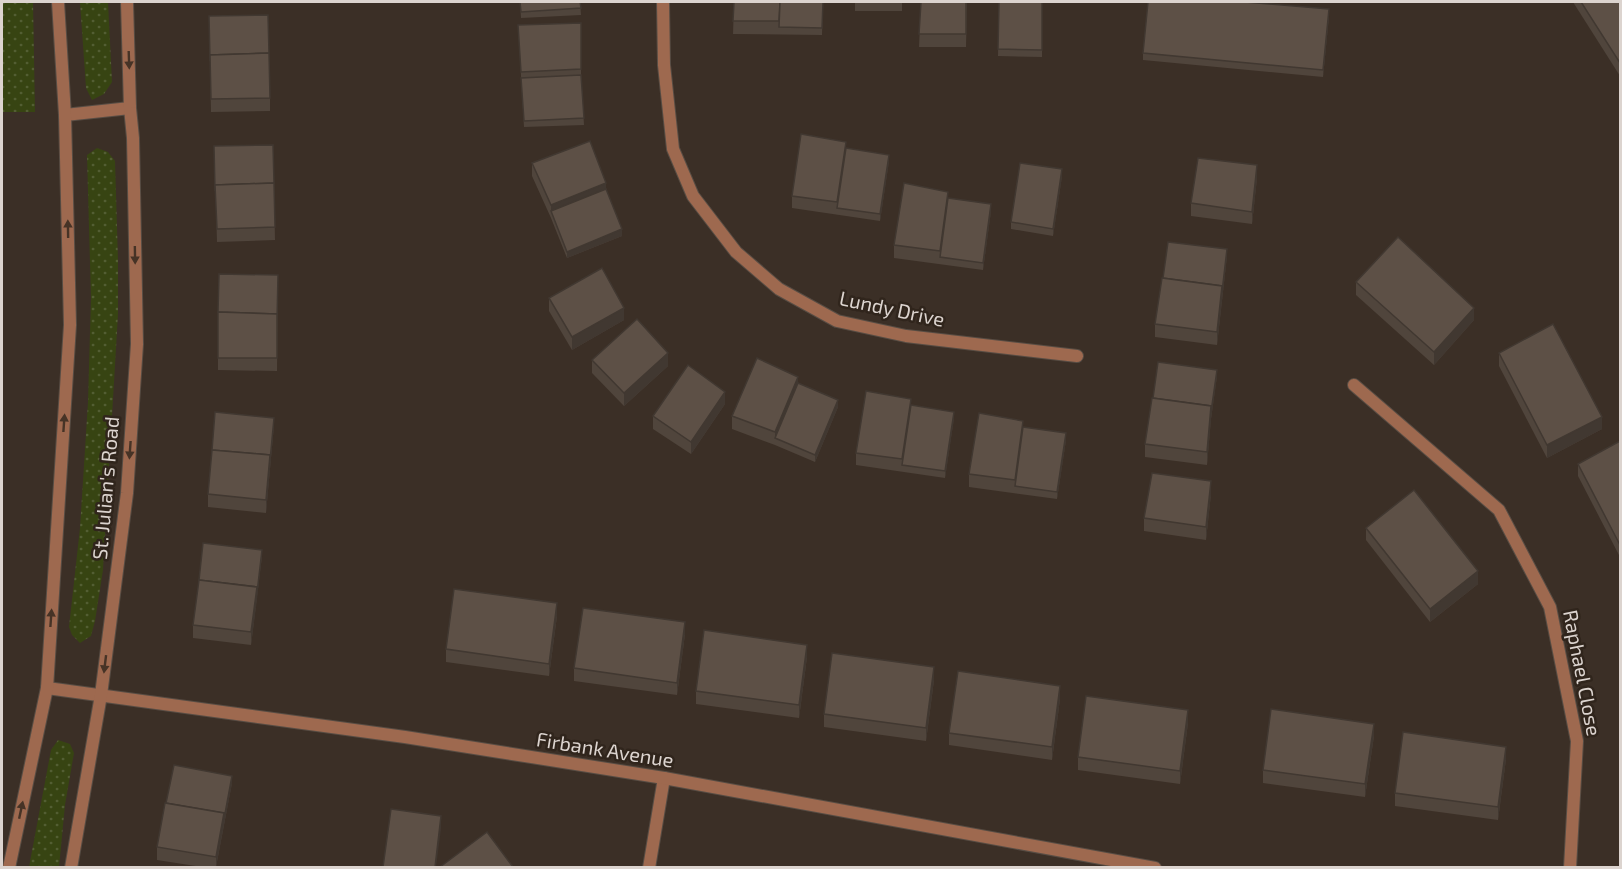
<svg xmlns="http://www.w3.org/2000/svg" width="1622" height="869" font-family="'Exo 2',sans-serif">
	<defs>
		<pattern id="green-dots" width="8" height="8" patternUnits="userSpaceOnUse" patternTransform="scale(1.5)"><rect width="8" height="8" fill="#374412"/><path d="M2 2h.1M6 6h.1" fill="none" stroke="#535e33" stroke-width="1.8" stroke-linecap="round"/></pattern>
	</defs>
	<rect width="100%" height="100%" fill="#3b2f26"/>
	<!-- green -->
	<g fill="url(#green-dots)">
		<polygon points="2,2 33,2 35,112 2,112"/>
		<polygon points="80,2 108,2 112,82 104,94 92,100 86,88"/>
		<polygon points="97,148 108,152 115,161 118,260 118,314 103,570 95,621 91,636 80,643 72,635 69,627 80,528 88,402 91,298 87,155"/>
		<polygon points="58,740 70,744 74,753 65,805 59,867 29,867 51,750"/>
	</g>
	<g fill="none" stroke-linecap="round" stroke-linejoin="round">
		<!-- minor casing -->
		<g stroke="#584d44" stroke-width="14">
			<g id="minor">
				<polyline points="663,2 664,65 673,149 693,196 736,252 779,289 837,321 906,336 1077,356"/>
				<polyline points="1354,385 1499,510 1550,607 1577,741 1570,868"/>
				<polyline points="649,868 664,778"/>
			</g>
		</g>
		<!-- tertiary casing -->
		<g stroke="#584d44" stroke-width="14">
			<g id="tertiary">
				<polyline points="65,115 130,108"/>
				<polyline points="47,688 405,737 664,778 1155,868"/>
				<polyline points="9,868 47,688 70,325 65,115 58,2"/>
				<polyline points="71,868 101,695 127,493 137,344 133,138 130,108 127,2"/>
			</g>
		</g>
		<!-- minor -->
		<use href="#minor" stroke="#9e694f" stroke-width="12"/>
		<!-- tertiary -->
		<use href="#tertiary" stroke="#9e694f" stroke-width="12"/>
	</g>
	<!-- wall -->
	<g fill="#50453c">
		<polygon points="520,2 580,2 581,15 521,18"/>
		<polygon points="734,2 823,2 822,35 733,34"/>
		<rect x="855" y="2" width="47" height="9"/>
		<polygon points="921,2 967,2 966,47 919,47"/>
		<polygon points="999,2 1042,2 1042,57 998,56"/>
		<polygon points="1573,2 1620,2 1620,76"/>
		<polygon points="209,16 270,98 270,111 211,112"/>
		<polygon points="1329,16 1323,77 1143,60 1143,53"/>
		<polygon points="581,23 581,75 584,125 524,127 518,25"/>
		<polygon points="273,145 275,240 217,242 214,146"/>
		<polygon points="846,148 889,161 880,221 792,208 792,196"/>
		<polygon points="532,163 606,189 622,236 567,258 551,218 532,176"/>
		<polygon points="1062,176 1053,236 1011,229 1011,222"/>
		<polygon points="1257,178 1252,224 1191,216 1191,203"/>
		<polygon points="948,198 991,211 983,270 894,258 894,245"/>
		<polygon points="1227,256 1217,345 1155,337 1155,324"/>
		<polygon points="278,275 277,371 218,370 218,312"/>
		<polygon points="1356,282 1474,320 1434,365 1356,295"/>
		<polygon points="549,298 624,320 572,350 549,311"/>
		<polygon points="1499,353 1602,429 1547,458 1499,366"/>
		<polygon points="592,360 668,366 624,406 592,373"/>
		<polygon points="1217,376 1211,419 1207,465 1145,457 1145,444"/>
		<polygon points="798,383 838,407 815,462 775,445 732,429 732,416"/>
		<polygon points="725,404 691,454 653,429 653,416"/>
		<polygon points="911,405 954,418 945,478 856,465 856,453"/>
		<polygon points="274,425 266,513 208,507 208,494"/>
		<polygon points="1023,427 1066,440 1057,499 969,487 969,474"/>
		<polygon points="1620,441 1620,557 1578,476 1578,464"/>
		<polygon points="1211,494 1206,540 1144,531 1144,518"/>
		<polygon points="1366,528 1478,584 1430,622 1366,540"/>
		<polygon points="262,556 251,645 193,638 193,625"/>
		<polygon points="557,616 549,676 446,662 446,649"/>
		<polygon points="685,634 677,695 574,681 574,668"/>
		<polygon points="807,657 799,718 696,704 696,691"/>
		<polygon points="934,680 926,741 824,727 824,714"/>
		<polygon points="1060,699 1052,760 949,745 949,733"/>
		<polygon points="1188,723 1180,784 1078,770 1078,757"/>
		<polygon points="1374,736 1365,797 1263,783 1263,770"/>
		<polygon points="1506,759 1498,820 1395,806 1395,793"/>
		<polygon points="232,783 216,867 202,867 157,860 157,847"/>
	</g>
	<!-- shaded-wall -->
	<g fill="#413831">
		<polygon points="1329,9 1329,16 1323,77 1323,70"/>
		<polygon points="889,155 889,161 880,221 880,214"/>
		<polygon points="1257,165 1257,178 1252,224 1252,212"/>
		<polygon points="1062,169 1062,176 1053,236 1053,229"/>
		<polygon points="606,183 606,196 551,211 551,205"/>
		<polygon points="991,204 991,211 983,270 983,263"/>
		<polygon points="622,229 622,236 567,258 567,252"/>
		<polygon points="1227,249 1227,256 1217,345 1217,332"/>
		<polygon points="624,308 624,320 572,350 572,337"/>
		<polygon points="1474,308 1474,320 1434,365 1434,352"/>
		<polygon points="668,353 668,366 624,406 624,393"/>
		<polygon points="1217,370 1217,376 1211,419 1207,465 1207,452 1211,406"/>
		<polygon points="798,377 798,390 775,438 775,432"/>
		<polygon points="725,392 725,404 691,454 691,442"/>
		<polygon points="838,400 838,407 815,462 815,455"/>
		<polygon points="954,412 954,418 945,478 945,471"/>
		<polygon points="1602,417 1602,429 1547,458 1547,445"/>
		<polygon points="274,418 274,425 266,513 266,500"/>
		<polygon points="1066,433 1066,440 1057,499 1057,492"/>
		<polygon points="1211,481 1211,494 1206,540 1206,527"/>
		<polygon points="262,550 257,600 251,645 251,632"/>
		<polygon points="1478,571 1478,584 1430,622 1430,609"/>
		<polygon points="557,603 557,616 549,676 549,664"/>
		<polygon points="685,622 685,634 677,695 677,683"/>
		<polygon points="807,645 807,657 799,718 799,705"/>
		<polygon points="934,667 934,680 926,741 926,728"/>
		<polygon points="1060,686 1060,699 1052,760 1052,747"/>
		<polygon points="1188,710 1188,723 1180,784 1180,771"/>
		<polygon points="1374,724 1374,736 1365,797 1365,784"/>
		<polygon points="1506,747 1506,759 1498,820 1498,807"/>
		<polygon points="232,776 232,783 216,867 216,857 224,813"/>
		<polygon points="441,816 441,829 436,867 435,867"/>
	</g>
	<!-- building -->
	<g fill="#5d5046" stroke="#413831" stroke-width="1.5">
		<polygon points="520,2 580,2 581,8 521,12"/>
		<polygon points="734,2 780,2 779,21 733,21"/>
		<polygon points="780,2 823,2 822,28 779,27"/>
		<polygon points="921,2 966,2 966,34 919,34"/>
		<polygon points="999,2 1042,2 1042,50 998,49"/>
		<polygon points="1148,2 1245,2 1329,9 1323,70 1143,53"/>
		<polygon points="1581,2 1620,2 1620,63"/>
		<polygon points="268,15 269,53 210,55 210,61 209,16"/>
		<polygon points="581,23 581,69 521,72 518,25"/>
		<polygon points="269,53 270,98 211,99 210,55"/>
		<polygon points="581,75 584,118 524,121 521,78"/>
		<polygon points="801,134 846,142 837,202 792,196"/>
		<polygon points="590,141 606,183 551,205 532,163"/>
		<polygon points="273,145 274,183 215,185 215,191 214,146"/>
		<polygon points="846,148 889,155 880,214 837,208"/>
		<polygon points="1198,158 1257,165 1252,212 1191,203"/>
		<polygon points="1020,163 1062,169 1053,229 1011,222"/>
		<polygon points="274,183 275,227 217,229 215,185"/>
		<polygon points="904,183 948,192 940,251 894,245"/>
		<polygon points="606,189 622,229 567,252 551,211"/>
		<polygon points="948,198 991,204 983,263 940,257"/>
		<polygon points="1398,237 1474,308 1434,352 1356,282"/>
		<polygon points="1168,242 1227,249 1222,292 1222,286 1163,278"/>
		<polygon points="602,268 624,308 572,337 549,298"/>
		<polygon points="219,274 278,275 277,320 277,314 218,312"/>
		<polygon points="1162,278 1222,286 1217,332 1155,324"/>
		<polygon points="218,312 277,314 277,358 218,358"/>
		<polygon points="637,319 668,353 624,393 592,360"/>
		<polygon points="1553,324 1602,417 1547,445 1499,353"/>
		<polygon points="757,358 798,377 775,432 732,416"/>
		<polygon points="1158,362 1217,370 1211,412 1211,406 1153,398"/>
		<polygon points="688,365 725,392 691,442 653,416"/>
		<polygon points="798,383 838,400 815,455 775,438"/>
		<polygon points="866,391 911,399 902,459 856,453"/>
		<polygon points="1152,398 1211,406 1207,452 1145,444"/>
		<polygon points="911,405 954,412 945,471 902,465"/>
		<polygon points="215,412 274,418 270,461 270,455 212,450"/>
		<polygon points="979,413 1023,421 1015,480 969,474"/>
		<polygon points="1023,427 1066,433 1057,492 1015,486"/>
		<polygon points="1620,441 1620,545 1578,464"/>
		<polygon points="212,450 270,455 266,500 208,494"/>
		<polygon points="1152,473 1211,481 1206,527 1144,518"/>
		<polygon points="1414,490 1478,571 1430,609 1366,528"/>
		<polygon points="203,543 262,550 257,593 257,587 199,580"/>
		<polygon points="199,580 257,587 251,632 193,625"/>
		<polygon points="454,589 557,603 549,664 446,649"/>
		<polygon points="583,608 685,622 677,683 574,668"/>
		<polygon points="704,630 807,645 799,705 696,691"/>
		<polygon points="832,653 934,667 926,728 824,714"/>
		<polygon points="958,671 1060,686 1052,747 949,733"/>
		<polygon points="1086,696 1188,710 1180,771 1078,757"/>
		<polygon points="1271,709 1374,724 1365,784 1263,770"/>
		<polygon points="1403,732 1506,747 1498,807 1395,793"/>
		<polygon points="174,765 232,776 224,819 224,813 166,803"/>
		<polygon points="165,803 224,813 216,857 157,847"/>
		<polygon points="391,809 441,816 435,867 383,867"/>
		<polygon points="487,832 513,867 440,867"/>
	</g>
	<!-- one-way arrows -->
	<defs><path id="oneway-solid" d="M-6-.8H1V-3.2L6.5 0L1 3.2V.8H-6Z" transform="scale(1.5)"/></defs>
	<g fill="#463326">
		<use href="#oneway-solid" transform="translate(129 60) rotate(88)"/>
		<use href="#oneway-solid" transform="translate(68 229) rotate(-91)"/>
		<use href="#oneway-solid" transform="translate(135 255) rotate(89)"/>
		<use href="#oneway-solid" transform="translate(64 423) rotate(-86)"/>
		<use href="#oneway-solid" transform="translate(130 450) rotate(94)"/>
		<use href="#oneway-solid" transform="translate(51 618) rotate(-86)"/>
		<use href="#oneway-solid" transform="translate(105 664) rotate(97)"/>
		<use href="#oneway-solid" transform="translate(21 810) rotate(-78)"/>
	</g>
	<g text-anchor="middle" stroke-width="5" stroke-linejoin="round" paint-order="stroke">
		<!-- street labels -->
		<g font-size="20" fill="#dcd4cf" stroke="#30251c">
			<text transform="translate(892 309) rotate(12)" y="7">Lundy Drive</text>
			<text transform="translate(106 488) rotate(-85)" y="7">St. Julian's Road</text>
			<text transform="translate(1582 673) rotate(79)" y="7">Raphael Close</text>
			<text transform="translate(605 750) rotate(9)" y="7">Firbank Avenue</text>
		</g>
	</g>
	<!-- border -->
	<rect width="1622" height="869" fill="none" stroke="#dcd4cf" stroke-width="6"/>
</svg>
